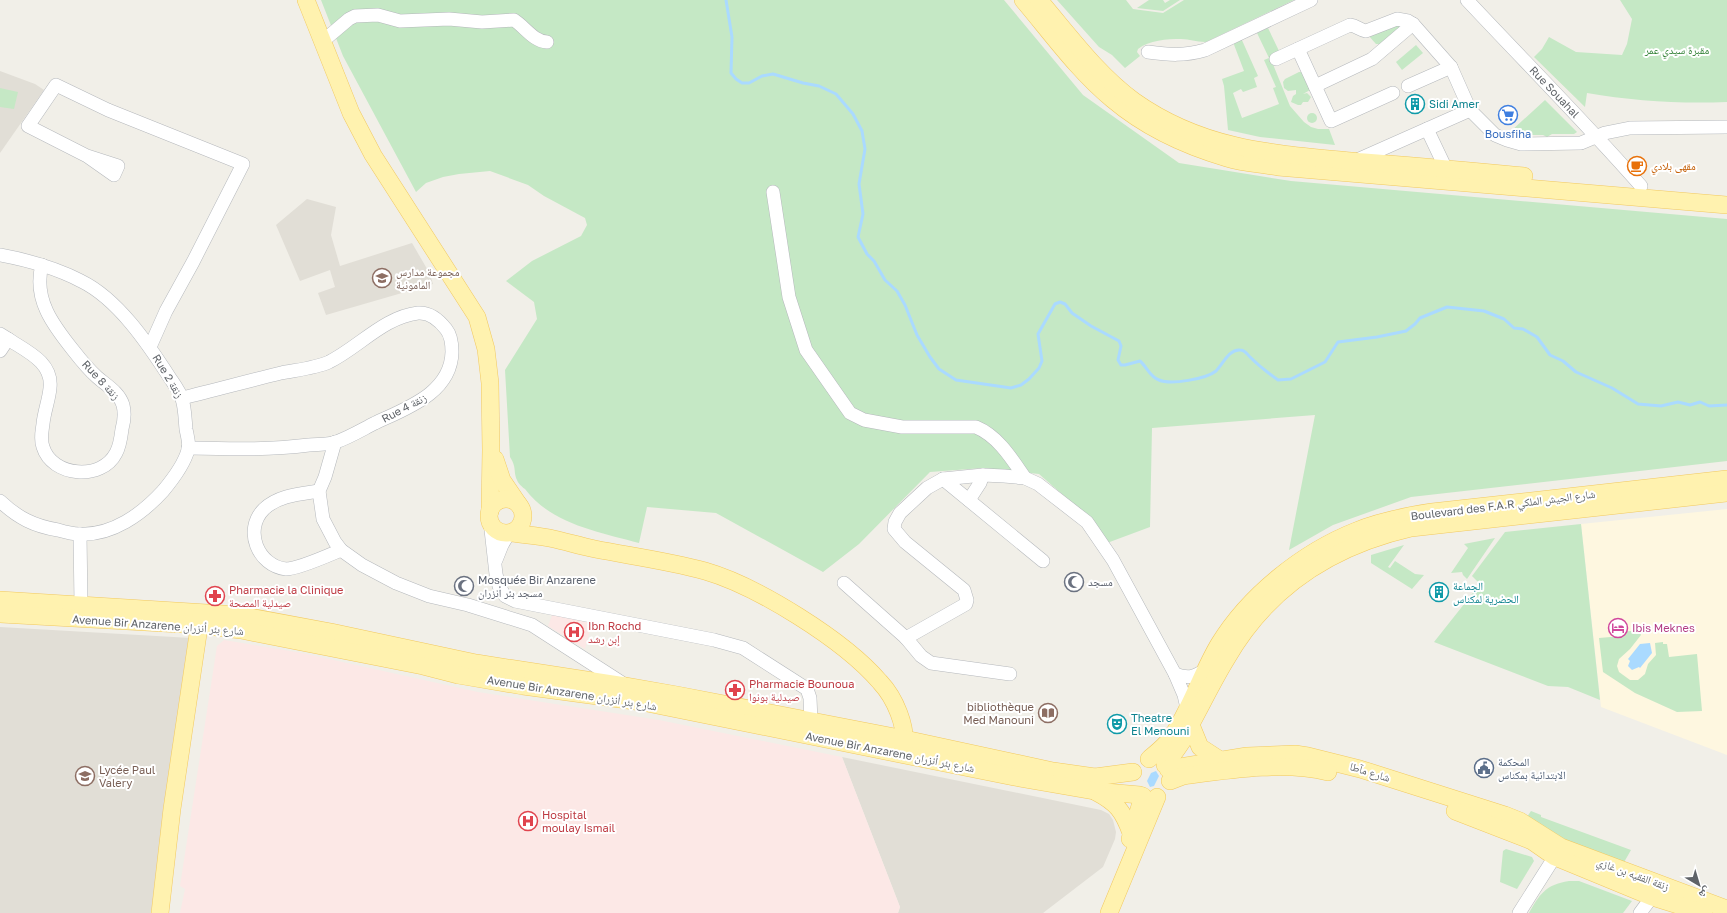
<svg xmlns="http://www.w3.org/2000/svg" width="1727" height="913" font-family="'Golos Text','Noto Naskh Arabic',sans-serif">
	<rect width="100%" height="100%" fill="#f1efe8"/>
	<!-- commercial -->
	<polygon fill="#fef7e0" points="1727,509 1727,755 1601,707 1581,524"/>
	<!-- education -->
	<g fill="#e1ded6">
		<polygon points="0,71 35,84 44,90 0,153"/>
		<polygon points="307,199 336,207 331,235 340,266 412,243 430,274 433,284 326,315 318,293 335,287 330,270 300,281 276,225"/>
		<polygon points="0,627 191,638 151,913 0,913"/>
		<polygon points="842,757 1101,810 1109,814 1113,820 1116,832 1115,839 1103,867 1043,913 898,913 900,907"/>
	</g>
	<!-- medical -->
	<g fill="#fce8e6">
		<polygon points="553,613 592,623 585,649 548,626"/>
		<polygon points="224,640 302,653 478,692 659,720 842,757 900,907 898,913 180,913 185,889 180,886 217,646"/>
	</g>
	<!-- green -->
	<g fill="#c5e8c5">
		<path d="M321 0H1004L1083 95 1179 163 1291 181 1727 219V461L1411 497 1333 525 1289 550 1315 415 1152 428 1150 527 1107 543 1086 515 1039 474 983 468 930 472 859 544 823 572 716 513 647 507 639 543C599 532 551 524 525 489 522 487 518 483 517 480 513 471 517 468 510 457L505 370 537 319 534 302 506 281 532 261 581 236 587 225 585 218 544 196 528 185 490 171 459 174 443 177 426 183 416 192 343 56Z"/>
		<path d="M1057 0H1126L1133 9 1163 13 1184 0H1294L1206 42C1195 42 1190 39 1181 39 1167 39 1149 40 1138 49L1137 52 1140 56 1125 68 1112 55 1099 47Z"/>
		<polygon points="1149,0 1163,0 1165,3 1170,0 1180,0 1163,11 1137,8"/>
		<path d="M1620 0H1727V102C1681 104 1633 101 1587 93L1585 107 1534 57 1542 49 1549 37 1576 52 1622 55 1627 44 1632 19Z"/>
		<polygon points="1395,24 1406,24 1381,44 1376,44 1368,35"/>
		<polygon points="1268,28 1280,53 1270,57 1290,106 1304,122 1311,127 1318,129 1329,129 1335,145 1260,137 1228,130 1224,86 1222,79 1244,71 1233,42 1241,38 1258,76 1254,78 1257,87 1243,92 1241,89 1233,93 1242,118 1279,104 1273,88 1276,87 1264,60 1269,58 1257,33"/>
		<polygon points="1416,45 1423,53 1402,70 1396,62"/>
		<polygon points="1299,72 1302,72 1310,90 1303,94 1307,93 1311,97 1308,102 1303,102 1301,105 1298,105 1291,102 1293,96 1296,94 1296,90 1288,91 1284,88 1283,82 1285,79"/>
		<polygon points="0,88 18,92 14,109 0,107"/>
		<polygon points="1545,100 1577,132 1574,134 1552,134 1547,137 1543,135 1523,135 1511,131"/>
		<circle cx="1312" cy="118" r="5"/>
		<polygon points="1581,524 1600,700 1568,687 1548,686 1434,642 1480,584 1472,576 1505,532"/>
		<polygon points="1495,538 1467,579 1463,575 1462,572 1451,573 1468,548 1464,544"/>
		<polygon points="1404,545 1388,567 1390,568 1395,561 1415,574 1424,575 1412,589 1371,563 1371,555"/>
		<polygon points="1639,630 1641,635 1630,649 1619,659 1617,666 1619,672 1630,680 1638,680 1645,674 1648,664 1656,655 1655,643 1663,642 1663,644 1667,644 1669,657 1697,654 1702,711 1677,712 1635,693 1603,672 1599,638 1622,636 1622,632"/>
		<polygon points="1531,811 1541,815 1541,817 1631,850 1623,864 1577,847 1527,817"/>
		<polygon points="1506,849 1532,857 1534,861 1517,889 1500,882 1503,851"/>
		<path d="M1569 881H1579L1632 901 1623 913H1529C1540 894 1545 885 1569 881Z"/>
	</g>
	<!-- water -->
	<g fill="#aadaff">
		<polygon points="1650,643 1652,653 1640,668 1639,667 1632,670 1628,666 1630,661 1628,659 1640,644"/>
		<polygon points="1156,771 1159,776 1154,786 1150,787 1147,781 1151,773"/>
	</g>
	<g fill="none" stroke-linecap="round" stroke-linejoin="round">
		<!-- stream -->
		<path stroke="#aadaff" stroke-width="3" d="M726 0 732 37 731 73 736 79 742 83H749L762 76 773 74 803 83 819 86 836 94 853 114 862 131 865 149 859 184 863 214 858 237 867 254 874 261 885 280 897 291 905 305 917 335 930 357 939 369 956 380 1011 388 1021 385 1029 379 1039 368 1042 361 1038 334 1055 304 1060 302 1065 304 1072 313 1091 326 1119 341 1121 346 1118 360 1121 365H1125L1140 361C1147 367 1150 377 1159 380 1171 385 1206 379 1216 371 1223 364 1229 349 1240 350 1245 350 1247 354 1250 357 1259 366 1268 373 1278 380L1291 379 1325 362 1338 342 1377 337 1406 331 1415 324 1420 318 1447 307 1484 311 1504 319 1514 328 1523 329 1537 337 1550 355 1563 361 1576 372 1612 388 1638 404 1661 406 1678 402 1690 405 1700 402 1709 406 1727 405"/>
		<!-- minor casing -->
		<g stroke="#b5b8bc" stroke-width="14">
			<g id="minor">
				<path id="s1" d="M1467 0C1525 62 1585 122 1641 186"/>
				<path d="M323 41 349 19 355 16 378 15 400 21 449 19 482 22 514 20C525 27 533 41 547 42"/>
				<polyline points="1298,49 1331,121 1393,93"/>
				<path d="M1148 52C1170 55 1184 56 1205 50L1311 0"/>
				<path d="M1276 59 1350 25C1357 26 1360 30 1366 31L1397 19 1408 21 1413 24 1451 67 1470 110 1495 135 1507 140 1521 144 1581 143 1605 133 1630 128 1727 127"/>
				<polyline points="1315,86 1372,59 1413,24"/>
				<polyline points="1408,86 1451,67"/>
				<polyline points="1427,129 1446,169"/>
				<polyline points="87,156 118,166 114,175 87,156 28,126 56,85 108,110 243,164 193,262 166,311 150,347"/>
				<polyline points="1355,161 1470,110"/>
				<path d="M773 192 789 297 806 350 850 413 864 420 902 427H976C998 436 1012 459 1025 478"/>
				<path d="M0 255C27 260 56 268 81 281 118 299 148 344 170 378 174 384 180 392 182 399 185 408 185 419 186 429 187 435 190 444 188 450 184 465 173 479 163 491 142 514 112 536 79 534 72 534 65 532 58 530 34 526 18 518 0 501"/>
				<polyline points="0,334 8,339 0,351"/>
				<path d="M8 339C26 351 53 362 50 388 49 400 44 412 43 424 42 432 40 439 43 447 52 477 102 481 116 453 120 446 121 437 122 429 124 422 125 413 123 405 119 392 106 385 97 377 88 369 80 359 73 350 53 325 33 299 42 265"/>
				<path d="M182 398C215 390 248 381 281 373 296 370 316 368 329 362 359 347 384 317 418 313 430 312 439 320 446 329 451 335 452 344 452 352 451 393 407 408 375 423 363 429 350 437 336 442 328 445 317 444 309 445 269 450 229 449 188 448"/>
				<polyline points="335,442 325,477 319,491 323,519 335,542 341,550 362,565 396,583 429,596 468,605 532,625 622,683"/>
				<polyline points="943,479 1043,561"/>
				<path d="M319 491C300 494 279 495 264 509 243 530 258 566 286 569 298 569 329 555 341 550"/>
				<polyline points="969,500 980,483 983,475"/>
				<polyline points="490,521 496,574 499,586 505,596 515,601 714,640 743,648 807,689 810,698 811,721"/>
				<polyline points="80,534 81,604"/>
				<polyline points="496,560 502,545 509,533"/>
				<polyline points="844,583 906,638 966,604 967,600 964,590 905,542 894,529 895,522 900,513 927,488 943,479 983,475 1004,476 1025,478 1038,484 1087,522 1113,560 1175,674 1184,695 1187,708"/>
				<polyline points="906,638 921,656 931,663 1010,674"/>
				<path d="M1175 674C1189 679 1195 677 1206 669"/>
				<polyline points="1519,913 1559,850"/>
				<polyline points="1640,913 1657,890"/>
			</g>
		</g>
		<!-- major casing -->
		<g stroke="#f2c960" stroke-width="18">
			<g id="major">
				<polyline points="306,0 351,113 373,155 477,317 486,349 490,383 491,450 490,511"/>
				<path d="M1023 0C1051 33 1078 71 1112 99 1145 127 1186 146 1227 158 1243 163 1261 164 1278 167L1727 205"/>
				<path d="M1039 0C1069 35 1097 74 1134 101 1206 152 1280 154 1364 162 1417 166 1470 171 1524 176"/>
				<polyline points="495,459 502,480 519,505"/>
				<circle cx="506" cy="516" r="17"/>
				<path d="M512 533C526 535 540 536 554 539 567 542 581 546 595 549 631 556 669 561 705 571 757 586 844 640 880 682 895 698 907 726 904 748"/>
				<polyline points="0,600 239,615 331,632 476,663 625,686 677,695 905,739 1053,771 1095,777 1133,772"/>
				<polyline points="0,614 199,625 241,630 423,666 458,675 523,686 642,702 1014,777 1094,791 1140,795"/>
				<polyline points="1191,725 1200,747 1220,760"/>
				<path d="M1149 759C1156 753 1165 746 1171 738 1191 709 1201 674 1219 644 1249 595 1303 552 1356 531 1380 521 1406 516 1432 512L1727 479"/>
				<path d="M1165 765C1170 758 1176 751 1181 743 1186 737 1188 729 1192 722 1204 700 1214 679 1227 658 1268 587 1332 546 1411 528L1727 493"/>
				<polyline points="1168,769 1247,756 1295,754 1308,756 1360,769 1505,815 1520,821 1561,847 1727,909"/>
				<path d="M1170 781 1183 776C1228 770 1284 761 1328 772"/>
				<path d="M1096 792C1117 803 1123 811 1131 833"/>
				<polyline points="1455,811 1532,841 1555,857 1652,897 1704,913"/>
				<polyline points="1130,839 1143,796"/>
				<polyline points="160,913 172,809 201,614"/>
				<polyline points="1109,913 1157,797"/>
			</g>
		</g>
		<!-- minor -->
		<use href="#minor" stroke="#fff" stroke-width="13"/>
		<!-- major -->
		<use href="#major" stroke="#fff2af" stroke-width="17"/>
	</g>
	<!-- icons -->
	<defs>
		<g id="building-ring" transform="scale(1)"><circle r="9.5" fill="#fff" stroke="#0f9aa8" stroke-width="1.5"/><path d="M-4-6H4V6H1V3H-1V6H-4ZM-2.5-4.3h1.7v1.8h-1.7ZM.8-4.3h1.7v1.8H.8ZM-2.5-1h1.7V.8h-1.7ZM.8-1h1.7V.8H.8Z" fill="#0f9aa8"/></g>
		<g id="supermarket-ring" transform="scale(1)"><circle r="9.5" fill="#fff" stroke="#3f7fe0" stroke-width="1.5"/><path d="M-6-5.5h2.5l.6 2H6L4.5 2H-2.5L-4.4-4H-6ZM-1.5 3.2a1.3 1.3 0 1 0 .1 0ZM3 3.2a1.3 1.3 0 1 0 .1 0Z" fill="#3f7fe0"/></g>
		<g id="cafe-ring" transform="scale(1)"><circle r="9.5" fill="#fff" stroke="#e8710a" stroke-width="1.5"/><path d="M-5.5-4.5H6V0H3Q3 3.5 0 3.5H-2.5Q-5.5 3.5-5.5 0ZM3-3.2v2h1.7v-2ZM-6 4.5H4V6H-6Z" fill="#e8710a"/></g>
		<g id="school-ring" transform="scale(1)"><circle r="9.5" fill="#fff" stroke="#8d6e63" stroke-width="1.5"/><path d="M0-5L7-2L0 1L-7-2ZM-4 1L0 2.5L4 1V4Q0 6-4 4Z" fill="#8d6e63"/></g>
		<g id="mosque-ring" transform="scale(1)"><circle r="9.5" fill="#fff" stroke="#6b7280" stroke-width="1.5"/><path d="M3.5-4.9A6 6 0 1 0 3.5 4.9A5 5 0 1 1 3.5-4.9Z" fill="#6b7280"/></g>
		<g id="pharmacy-ring" transform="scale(1)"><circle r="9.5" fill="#fff" stroke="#e0444e" stroke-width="1.5"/><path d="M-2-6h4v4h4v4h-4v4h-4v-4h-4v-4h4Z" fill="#e0444e"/></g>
		<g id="hotel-ring" transform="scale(1)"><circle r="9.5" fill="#fff" stroke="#d1479c" stroke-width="1.5"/><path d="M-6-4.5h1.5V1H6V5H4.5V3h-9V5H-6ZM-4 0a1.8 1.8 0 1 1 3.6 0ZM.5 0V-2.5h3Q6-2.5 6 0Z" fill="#d1479c"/></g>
		<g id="hospital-ring" transform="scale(1)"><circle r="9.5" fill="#fff" stroke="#e0444e" stroke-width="1.5"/><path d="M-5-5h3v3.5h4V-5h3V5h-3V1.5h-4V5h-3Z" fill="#e0444e"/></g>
		<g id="library-ring" transform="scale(1)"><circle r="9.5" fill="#fff" stroke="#8d6e63" stroke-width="1.5"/><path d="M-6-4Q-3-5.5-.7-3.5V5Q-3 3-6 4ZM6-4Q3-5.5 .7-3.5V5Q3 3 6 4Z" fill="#8d6e63"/></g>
		<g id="theatre-ring" transform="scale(1)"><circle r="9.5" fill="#fff" stroke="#0f9aa8" stroke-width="1.5"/><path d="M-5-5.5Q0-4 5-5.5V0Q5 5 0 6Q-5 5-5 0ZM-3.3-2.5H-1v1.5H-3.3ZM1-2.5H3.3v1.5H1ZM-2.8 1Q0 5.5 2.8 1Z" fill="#0f9aa8"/></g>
		<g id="civic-ring" transform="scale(1)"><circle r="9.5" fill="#fff" stroke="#5c6f8a" stroke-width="1.5"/><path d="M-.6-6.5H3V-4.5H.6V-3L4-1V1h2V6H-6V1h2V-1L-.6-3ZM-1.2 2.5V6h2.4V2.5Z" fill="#5c6f8a"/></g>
	</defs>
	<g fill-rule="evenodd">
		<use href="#building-ring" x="1415" y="104"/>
		<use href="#supermarket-ring" x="1508" y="115"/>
		<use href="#cafe-ring" x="1637" y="166"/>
		<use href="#school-ring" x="382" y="278"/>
		<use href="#mosque-ring" x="1074" y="582"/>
		<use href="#mosque-ring" x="464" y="586"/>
		<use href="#building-ring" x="1439" y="592"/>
		<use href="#pharmacy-ring" x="215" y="596"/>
		<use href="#hotel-ring" x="1618" y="628"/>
		<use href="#hospital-ring" x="574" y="632"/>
		<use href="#pharmacy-ring" x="735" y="690"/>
		<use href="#library-ring" x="1048" y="713"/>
		<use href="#theatre-ring" x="1117" y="724"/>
		<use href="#civic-ring" x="1484" y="768"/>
		<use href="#school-ring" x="85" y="776"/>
		<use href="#hospital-ring" x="528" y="821"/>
	</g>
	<g text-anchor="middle" stroke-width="4" stroke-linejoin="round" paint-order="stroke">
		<!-- park labels -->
		<g font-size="11" fill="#348238" stroke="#fff">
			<text x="1677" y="54">مقبرة سيدي عمر</text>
		</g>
		<!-- street labels -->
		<g font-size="11" fill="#5f6368" stroke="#fff">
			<text dy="4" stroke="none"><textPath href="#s1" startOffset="127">Rue Souahal</textPath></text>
			<text transform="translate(168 376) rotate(59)" y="4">Rue 2 زنقة</text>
			<text transform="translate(101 380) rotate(47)" y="4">Rue 8 زنقة</text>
			<text transform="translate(404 408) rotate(-28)" y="4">Rue 4 زنقة</text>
			<text transform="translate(1503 505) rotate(-7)" y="4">Boulevard des F.A.R شارع الجيش الملكي</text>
			<text transform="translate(158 625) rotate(4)" y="4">Avenue Bir Anzarene شارع بئر أنزران</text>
			<text transform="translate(572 693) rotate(9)" y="4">Avenue Bir Anzarene شارع بئر أنزران</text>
			<text transform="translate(890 752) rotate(11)" y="4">Avenue Bir Anzarene شارع بئر أنزران</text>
			<text transform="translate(1370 772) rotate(17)" y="4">شارع مآطا</text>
			<text transform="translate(1633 874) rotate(20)" y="4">زنقة الفقيه بن غازي</text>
		</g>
		<!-- culture labels -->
		<g font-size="11" fill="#0d838f" stroke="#fff" text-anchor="start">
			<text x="1429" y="108">Sidi Amer</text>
			<text x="1453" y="590">الجماعة<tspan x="1453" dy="13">الحضرية لمكناس</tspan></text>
			<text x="1131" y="722">Theatre<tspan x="1131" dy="13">El Menouni</tspan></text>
		</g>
		<!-- shop labels -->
		<g font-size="11" fill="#366cbe" stroke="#fff">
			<text x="1508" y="138">Bousfiha</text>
		</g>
		<!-- food labels -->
		<g font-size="11" fill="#c56008" stroke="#fff" text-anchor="start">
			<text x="1651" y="170">مقهى بلادي</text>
		</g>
		<!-- education labels -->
		<g font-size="11" fill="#785e54" stroke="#fff" text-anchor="start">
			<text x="396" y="276">مجموعة مدارس<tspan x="396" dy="13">المامونية</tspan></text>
			<text x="1034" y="711" text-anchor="end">bibliothèque<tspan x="1034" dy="13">Med Manouni</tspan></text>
			<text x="99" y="774">Lycée Paul<tspan x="99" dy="13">Valery</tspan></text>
		</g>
		<!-- worship labels -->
		<g font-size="11" fill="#5b616d" stroke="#fff" text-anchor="start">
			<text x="478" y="584">Mosquée Bir Anzarene<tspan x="478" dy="13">مسجد بئر أنزران</tspan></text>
			<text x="1088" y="586">مسجد</text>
		</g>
		<!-- health labels -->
		<g font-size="11" fill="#be3a42" stroke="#fff" text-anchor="start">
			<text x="229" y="594">Pharmacie la Clinique<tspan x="229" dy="13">صيدلية المصحة</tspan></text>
			<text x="588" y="630">Ibn Rochd<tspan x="588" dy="13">إبن رشد</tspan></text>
			<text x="749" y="688">Pharmacie Bounoua<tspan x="749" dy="13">صيدلية بونوا</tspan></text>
			<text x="542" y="819">Hospital<tspan x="542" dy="13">moulay Ismail</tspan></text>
		</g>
		<!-- hotel labels -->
		<g font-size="11" fill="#b23c85" stroke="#fff" text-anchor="start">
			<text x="1632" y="632">Ibis Meknes</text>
		</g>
		<!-- service labels -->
		<g font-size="11" fill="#4e5e75" stroke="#fff" text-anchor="start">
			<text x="1498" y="766">المحكمة<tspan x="1498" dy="13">الابتدائية بمكناس</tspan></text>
		</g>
	</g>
	<!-- north arrow -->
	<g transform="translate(1699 885) rotate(142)" stroke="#ffffff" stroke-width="3" paint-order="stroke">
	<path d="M0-3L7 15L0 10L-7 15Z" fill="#5f6368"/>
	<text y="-6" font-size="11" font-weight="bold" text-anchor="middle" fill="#5f6368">ش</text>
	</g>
</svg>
